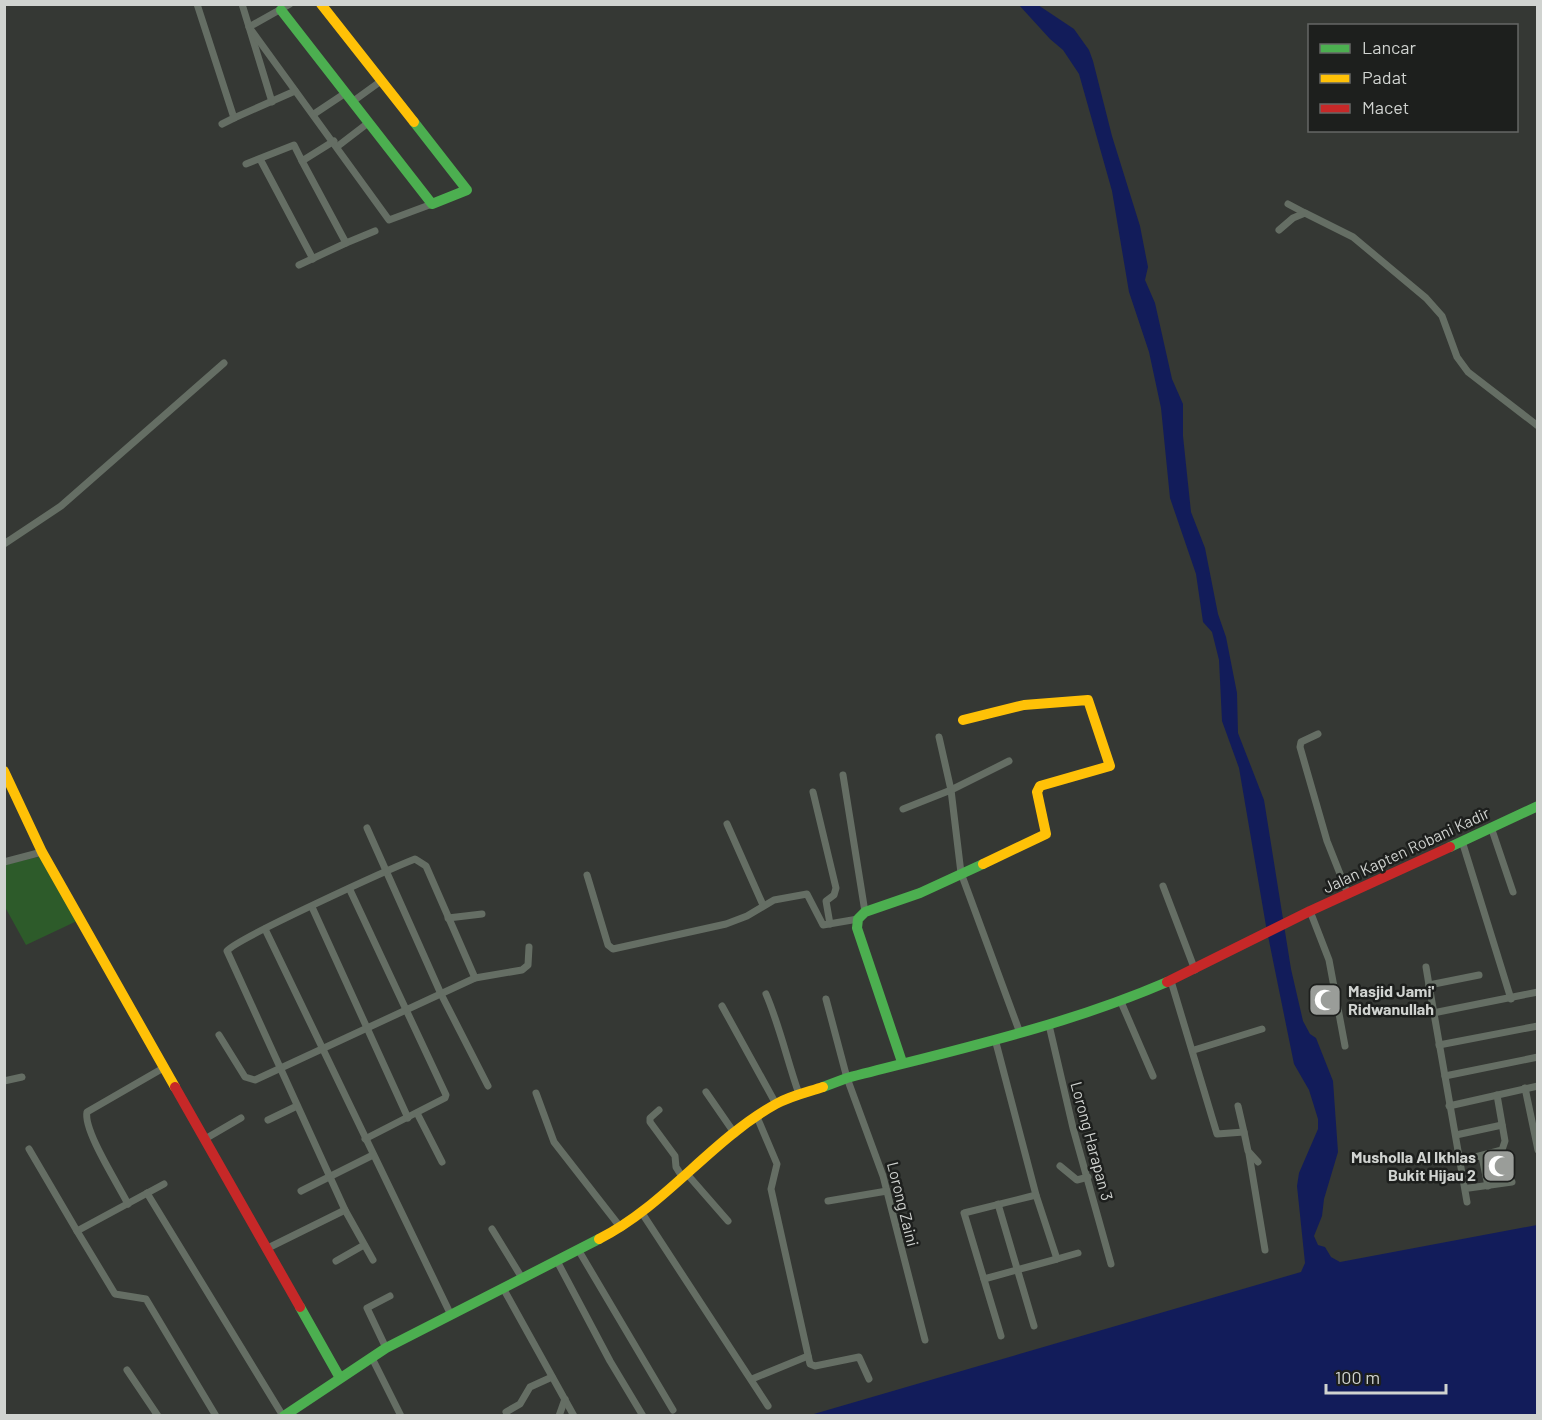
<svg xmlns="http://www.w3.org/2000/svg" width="1542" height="1420" font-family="Barlow,sans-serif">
	<rect width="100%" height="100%" fill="#353834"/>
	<!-- green -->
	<polygon fill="#2d5b2a" points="42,856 79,920 26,945 5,907 4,865"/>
	<!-- water -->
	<polygon fill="#121c5a" points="1019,5 1038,5 1074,29 1089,50 1093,61 1112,136 1140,226 1148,267 1145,280 1155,303 1172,379 1183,404 1183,436 1191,512 1205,548 1218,614 1226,637 1237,693 1238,733 1264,800 1291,969 1303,1021 1310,1034 1316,1038 1333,1081 1338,1152 1324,1199 1322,1216 1314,1236 1318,1245 1325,1247 1331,1257 1340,1262 1537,1225 1537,1415 807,1416 1301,1272 1305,1263 1297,1186 1299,1173 1318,1129 1318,1119 1309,1090 1294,1064 1266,926 1239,768 1222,721 1219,660 1212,632 1203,622 1196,574 1170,498 1161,408 1149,352 1129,292 1112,191 1079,74 1063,50 1050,39"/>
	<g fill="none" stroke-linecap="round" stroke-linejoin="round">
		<!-- street -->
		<g stroke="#656e64" stroke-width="7">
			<polyline points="197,4 234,118 295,91"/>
			<polyline points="242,4 272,102"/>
			<polyline points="290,4 249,27 389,220 432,204"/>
			<polyline points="352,102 381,81"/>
			<polyline points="314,114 344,94"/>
			<polyline points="222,124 234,118"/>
			<polyline points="338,146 368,123"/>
			<polyline points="260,159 313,259"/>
			<polyline points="302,161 346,243 375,231"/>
			<polyline points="246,164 294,145 302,161 334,141"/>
			<polyline points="1288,204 1305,213"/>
			<polyline points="1279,230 1293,218 1305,213 1353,237 1426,298 1442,316 1457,357 1468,372 1538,426"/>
			<polyline points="299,265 346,243"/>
			<polyline points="4,544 61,506 224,363"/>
			<polyline points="1318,734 1301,742 1300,747 1327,841 1348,894"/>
			<polyline points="939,737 951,790 961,873 1020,1033"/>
			<polyline points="843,775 865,912"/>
			<polyline points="813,792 836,888 834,895 826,901 830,924"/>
			<polyline points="903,809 951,790 1009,761"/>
			<polyline points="727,824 763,905"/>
			<polyline points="1491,827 1513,892"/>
			<polyline points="367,828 441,994 488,1086"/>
			<polyline points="1462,841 1511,999"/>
			<polyline points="4,862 42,852"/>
			<polyline points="587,875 608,945 613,949 726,924 747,916 774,900 807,894 823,925 858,919"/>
			<polyline points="1163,886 1195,970"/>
			<polyline points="350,890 446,1095 445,1098 365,1139"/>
			<polyline points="312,907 408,1118"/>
			<polyline points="1310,911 1329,960 1345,1046"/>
			<polyline points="448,918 482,914"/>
			<polyline points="265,929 450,1313"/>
			<polyline points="1426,967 1429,985"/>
			<polyline points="1171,981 1217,1134 1244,1132 1248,1151 1258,1162"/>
			<path d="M766 994C780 1027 787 1060 799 1094"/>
			<polyline points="826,999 847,1078 883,1176 925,1340"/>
			<polyline points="1121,1002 1153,1076"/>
			<polyline points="722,1006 776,1104"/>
			<polyline points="1433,1013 1538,992"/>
			<polyline points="1049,1025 1073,1128 1111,1264"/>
			<polyline points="219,1035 245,1077 255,1080 475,978 522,970 528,965 529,947"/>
			<polyline points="1439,1045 1538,1026"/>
			<polyline points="1194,1050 1262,1029"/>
			<polyline points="1445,1076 1538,1057"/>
			<polyline points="4,1081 22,1077"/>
			<polyline points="1525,1088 1538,1150"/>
			<polyline points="706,1092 735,1134"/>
			<polyline points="536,1093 554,1142 621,1228"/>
			<polyline points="1238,1106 1244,1132"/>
			<polyline points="1449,1106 1538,1086"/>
			<polyline points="659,1110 650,1118 650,1122 675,1156 676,1167 683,1178"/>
			<polyline points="417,1113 442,1162"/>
			<polyline points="757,1117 777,1164 771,1189 810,1364 815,1366 859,1357 869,1379"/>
			<polyline points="268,1120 297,1106"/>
			<polyline points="1456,1135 1502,1125"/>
			<polyline points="205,1139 241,1118"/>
			<polyline points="29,1149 77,1231 164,1184"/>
			<polyline points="1249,1154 1265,1250"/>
			<polyline points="1482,1157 1488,1186"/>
			<polyline points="1460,1161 1502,1150 1505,1141 1497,1095"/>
			<polyline points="1060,1166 1077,1180 1088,1177"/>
			<polyline points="687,1174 728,1221"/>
			<polyline points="1469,1188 1512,1182"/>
			<polyline points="301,1191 373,1155"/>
			<polyline points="147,1193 283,1416"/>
			<polyline points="828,1201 887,1191"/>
			<polyline points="1467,1202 1429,985 1479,975"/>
			<path d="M128 1204C118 1184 83 1130 87 1112L165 1067"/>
			<polyline points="998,1204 1034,1326"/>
			<polyline points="642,1213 768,1406"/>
			<polyline points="492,1229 522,1278"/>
			<polyline points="77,1231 115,1294 146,1299 216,1416"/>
			<polyline points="268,1248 345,1210"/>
			<polyline points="579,1251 673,1410"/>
			<polyline points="1057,1259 1078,1253"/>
			<path d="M373 1260 345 1210 227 951C235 939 392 868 415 859L426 866 475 978"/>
			<polyline points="336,1261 364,1245"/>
			<polyline points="557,1261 610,1361 643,1416"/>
			<polyline points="984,1279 1057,1259 1036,1195 995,1039"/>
			<polyline points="503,1288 574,1416"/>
			<polyline points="1001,1336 964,1213 1036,1195"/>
			<polyline points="386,1348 367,1308 390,1296"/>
			<polyline points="372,1358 401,1416"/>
			<polyline points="127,1370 158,1416"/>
			<polyline points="752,1379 808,1356"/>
			<polyline points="506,1412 520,1404 530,1387 552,1377"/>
			<polyline points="559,1416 565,1399"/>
		</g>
		<!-- fast -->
		<g stroke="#4caf50" stroke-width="10">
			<polyline points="281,10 432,204 467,190 414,122"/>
			<polyline points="1450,847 1538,806"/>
			<polyline points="902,1062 857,928 858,919 865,912 920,893 983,864"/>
			<path d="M823 1087 847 1078C955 1050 1065 1026 1167 982"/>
			<polyline points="300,1307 340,1378"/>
			<polyline points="284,1416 386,1348 599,1239"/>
		</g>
		<!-- slow -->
		<g stroke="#ffc107" stroke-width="10">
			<polyline points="321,4 414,122"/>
			<polyline points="963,720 1024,705 1088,700 1110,766 1040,786 1037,792 1046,834 983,864"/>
			<polyline points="4,771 42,852 175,1087"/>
			<path d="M599 1239C665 1206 711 1140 776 1104 790 1096 808 1092 823 1087"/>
		</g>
		<!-- jam -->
		<g stroke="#c62828" stroke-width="10">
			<polyline points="1167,982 1310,911 1450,847"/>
			<polyline points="175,1087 300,1307"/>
		</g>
	</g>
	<!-- icons -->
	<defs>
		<g id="mosque-square" transform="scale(1.725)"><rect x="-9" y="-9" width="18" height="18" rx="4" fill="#9a9d99" stroke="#1d1f1d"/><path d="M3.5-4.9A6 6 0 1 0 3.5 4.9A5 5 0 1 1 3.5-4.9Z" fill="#fff"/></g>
	</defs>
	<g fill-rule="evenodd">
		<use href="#mosque-square" x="1325" y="1000"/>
		<use href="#mosque-square" x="1499" y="1166"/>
	</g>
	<g text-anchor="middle" stroke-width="5" stroke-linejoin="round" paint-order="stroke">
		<!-- street labels -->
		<g font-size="16" fill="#d0d3d0" stroke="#1d1f1d">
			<text transform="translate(1406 850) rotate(-25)" y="6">Jalan Kapten Robani Kadir</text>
			<text transform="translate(1092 1141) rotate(75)" y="6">Lorong Harapan 3</text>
			<text transform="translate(903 1204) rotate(76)" y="6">Lorong Zaini</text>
		</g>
		<!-- poi labels -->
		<g font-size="16" font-weight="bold" fill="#d0d3d0" stroke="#1d1f1d" text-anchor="start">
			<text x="1348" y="997">Masjid Jami'<tspan x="1348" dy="18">Ridwanullah</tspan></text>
			<text x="1476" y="1163" text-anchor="end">Musholla Al Ikhlas<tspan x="1476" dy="18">Bukit Hijau 2</tspan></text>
		</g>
	</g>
	<!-- border -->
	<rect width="1542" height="1420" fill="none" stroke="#d0d3d0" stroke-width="12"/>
	<!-- legend -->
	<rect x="1308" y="24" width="210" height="108" fill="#1d1f1d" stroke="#656765" stroke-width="1.5"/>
	<rect x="1320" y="44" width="30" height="9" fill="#4caf50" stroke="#656765" stroke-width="1.5"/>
	<text x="1362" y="54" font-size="18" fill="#d0d3d0">Lancar</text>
	<rect x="1320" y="74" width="30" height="9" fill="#ffc107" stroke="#656765" stroke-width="1.5"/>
	<text x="1362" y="84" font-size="18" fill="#d0d3d0">Padat</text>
	<rect x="1320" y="104" width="30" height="9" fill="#c62828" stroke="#656765" stroke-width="1.5"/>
	<text x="1362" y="114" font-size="18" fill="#d0d3d0">Macet</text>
	<!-- scale -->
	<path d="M1326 1384v9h120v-9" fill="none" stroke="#d0d3d0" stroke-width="3"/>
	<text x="1335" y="1384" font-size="18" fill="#d0d3d0" stroke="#1d1f1d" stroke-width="4.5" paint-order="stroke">100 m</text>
</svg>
